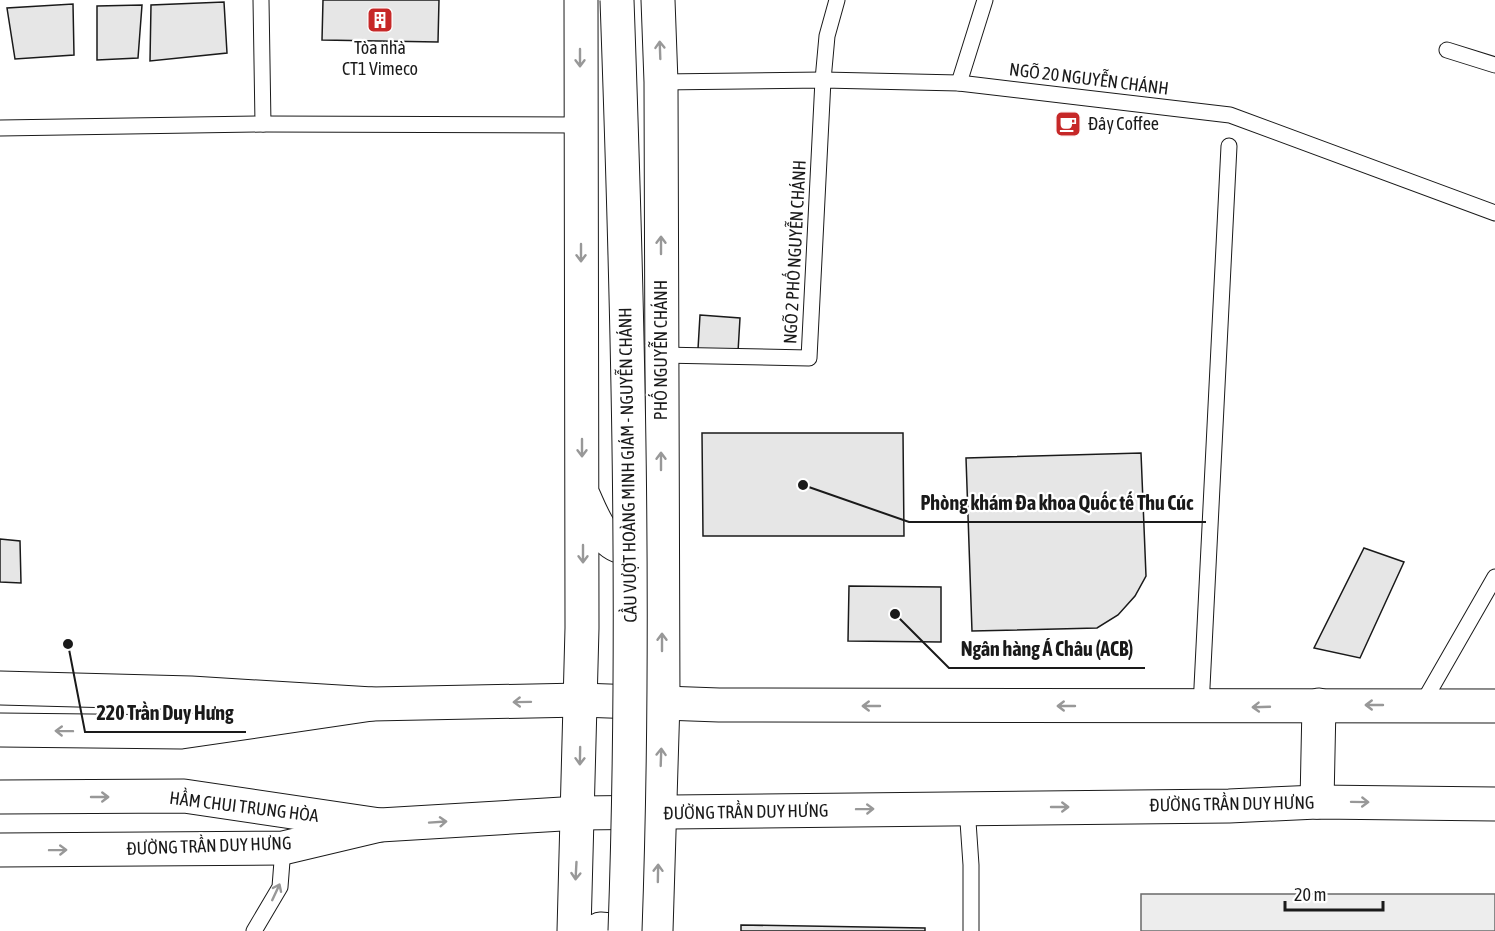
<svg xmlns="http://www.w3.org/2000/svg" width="1495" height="931" font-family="'Asap Condensed',sans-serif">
	<rect width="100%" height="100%" fill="#fff"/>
	<!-- built -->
	<rect fill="#ededed" stroke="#6a6a6a" stroke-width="1.5" x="1141" y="894" width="354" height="37"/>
	<!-- building -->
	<g fill="#e6e6e6" stroke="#1a1a1a" stroke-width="1.5">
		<polygon points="323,0 439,0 438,42 322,40"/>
		<polygon points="224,2 227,53 150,61 151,5"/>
		<polygon points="73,4 74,55 15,59 7,8"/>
		<polygon points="142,5 138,58 97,60 97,6"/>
		<polygon points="700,315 740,318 738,352 698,349"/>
		<polygon points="702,433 903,433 904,536 703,536"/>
		<polygon points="1141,453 1146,576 1135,596 1118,615 1097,628 972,631 966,458"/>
		<polygon points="0,539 20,541 21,583 0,582"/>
		<polygon points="1364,548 1404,562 1360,658 1314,648"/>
		<polygon points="849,586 941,587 941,642 848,641"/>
		<polygon points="741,925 925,928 925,931 741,931"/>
	</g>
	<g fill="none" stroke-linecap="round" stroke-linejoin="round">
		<!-- service casing -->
		<g stroke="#1a1a1a" stroke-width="17">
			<g id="service">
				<polyline points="261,0 263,124"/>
				<polyline points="1447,50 1495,65"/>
				<polyline points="661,82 823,80 959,83 1230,115 1495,213"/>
				<polyline points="959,83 985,0"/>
				<polyline points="0,128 263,124 580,125"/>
				<polyline points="661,355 809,358 823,80 827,36 837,0"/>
				<polyline points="1421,706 1495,577"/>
				<polyline points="1201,707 1229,146"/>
				<polyline points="967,807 971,865 971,931"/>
				<polyline points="254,931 280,887 283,848"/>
			</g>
		</g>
		<!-- tertiary casing -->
		<g stroke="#1a1a1a" stroke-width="35">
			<g id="tertiary">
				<path d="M584 497C593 517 604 548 629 548 639 548 648 543 652 534"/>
				<polyline points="574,931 582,628 581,0"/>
				<polyline points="597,931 600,929 623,931"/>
				<polyline points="656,931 663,701 661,82 658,0"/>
			</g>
		</g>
		<!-- primary casing -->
		<g stroke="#1a1a1a" stroke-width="35">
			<g id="primary">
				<polyline points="0,688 191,693 372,704 581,700 719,705 1495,706"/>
				<polyline points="1317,802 1319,705"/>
				<polyline points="0,850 283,848 380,825 579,813 1229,806 1317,802 1495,804"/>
			</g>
		</g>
		<!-- trunk casing -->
		<g stroke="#1a1a1a" stroke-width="35">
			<g id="trunk">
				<polyline points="0,730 181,732 372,704"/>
				<polyline points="0,797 184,796 380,825"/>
			</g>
		</g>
		<!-- service -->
		<use href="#service" stroke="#fff" stroke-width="15"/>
		<!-- tertiary -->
		<use href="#tertiary" stroke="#fff" stroke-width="33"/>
		<!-- primary -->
		<use href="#primary" stroke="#fff" stroke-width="33"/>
		<!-- trunk -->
		<use href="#trunk" stroke="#fff" stroke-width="33"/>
		<!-- tertiary-bridge casing -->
		<g stroke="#1a1a1a" stroke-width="35" stroke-linecap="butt">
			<path id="tertiary-bridge" d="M617 0C628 310 636 621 625 931"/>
		</g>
		<!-- tertiary-bridge -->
		<use href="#tertiary-bridge" stroke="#fff" stroke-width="33"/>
	</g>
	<!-- one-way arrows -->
	<defs><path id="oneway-shaft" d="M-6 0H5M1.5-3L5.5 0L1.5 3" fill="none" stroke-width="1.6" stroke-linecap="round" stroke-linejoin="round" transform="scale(1.5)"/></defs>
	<g stroke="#989898">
		<use href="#oneway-shaft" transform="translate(660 50) rotate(-92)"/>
		<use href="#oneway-shaft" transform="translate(580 58) rotate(90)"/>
		<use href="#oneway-shaft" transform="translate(661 245) rotate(-90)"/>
		<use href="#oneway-shaft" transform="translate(581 253) rotate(90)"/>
		<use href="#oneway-shaft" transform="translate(582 448) rotate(90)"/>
		<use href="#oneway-shaft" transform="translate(661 461) rotate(-90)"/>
		<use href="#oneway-shaft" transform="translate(583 554) rotate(90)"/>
		<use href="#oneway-shaft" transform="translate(662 642) rotate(-90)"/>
		<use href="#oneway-shaft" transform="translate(522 702) rotate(179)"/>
		<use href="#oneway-shaft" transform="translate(1374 705) rotate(-180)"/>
		<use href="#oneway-shaft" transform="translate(871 706) rotate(-180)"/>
		<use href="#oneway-shaft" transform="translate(1066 706) rotate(-180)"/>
		<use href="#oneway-shaft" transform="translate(1261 707) rotate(178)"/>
		<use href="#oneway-shaft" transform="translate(64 731) rotate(-179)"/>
		<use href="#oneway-shaft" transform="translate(580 756) rotate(91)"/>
		<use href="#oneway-shaft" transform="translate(661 757) rotate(-88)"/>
		<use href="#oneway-shaft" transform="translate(100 797)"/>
		<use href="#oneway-shaft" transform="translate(1360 802) rotate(1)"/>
		<use href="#oneway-shaft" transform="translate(1060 807)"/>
		<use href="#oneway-shaft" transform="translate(865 809) rotate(-1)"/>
		<use href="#oneway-shaft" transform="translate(438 822) rotate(-4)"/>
		<use href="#oneway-shaft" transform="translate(58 850) rotate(-1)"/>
		<use href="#oneway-shaft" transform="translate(576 871) rotate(93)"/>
		<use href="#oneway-shaft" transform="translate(658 873) rotate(-89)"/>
		<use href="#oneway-shaft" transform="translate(276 892) rotate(-65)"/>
	</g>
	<!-- icons -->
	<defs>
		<g id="building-square" transform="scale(1.35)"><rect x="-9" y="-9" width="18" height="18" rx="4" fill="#c62828" stroke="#fff"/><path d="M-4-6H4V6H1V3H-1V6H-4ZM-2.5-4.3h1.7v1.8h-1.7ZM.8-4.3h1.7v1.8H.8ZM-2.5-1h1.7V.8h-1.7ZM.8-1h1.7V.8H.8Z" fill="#fff"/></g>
		<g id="cafe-square" transform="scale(1.35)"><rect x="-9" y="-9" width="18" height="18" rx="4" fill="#c62828" stroke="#fff"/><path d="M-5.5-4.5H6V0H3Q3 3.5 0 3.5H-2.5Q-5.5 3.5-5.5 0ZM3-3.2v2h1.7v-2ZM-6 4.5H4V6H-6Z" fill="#fff"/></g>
	</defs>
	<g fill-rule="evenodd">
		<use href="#building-square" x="380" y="20"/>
		<use href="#cafe-square" x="1068" y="124"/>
	</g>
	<g text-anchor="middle" stroke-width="4.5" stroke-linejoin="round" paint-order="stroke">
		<!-- poi labels -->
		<g font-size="18" fill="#1a1a1a" stroke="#fff">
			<text x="380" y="54">Tòa nhà<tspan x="380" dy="21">CT1 Vimeco</tspan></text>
			<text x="1088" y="130" text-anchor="start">Đây Coffee</text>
		</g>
		<!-- street labels -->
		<g font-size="18" fill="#1a1a1a" stroke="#fff">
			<text transform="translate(1089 79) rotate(7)" y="6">NGÕ 20 NGUYỄN CHÁNH</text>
			<text transform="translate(795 252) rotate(-87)" y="6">NGÕ 2 PHỐ NGUYỄN CHÁNH</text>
			<text transform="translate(661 350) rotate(-90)" y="6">PHỐ NGUYỄN CHÁNH</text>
			<text transform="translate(628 465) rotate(-91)" y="6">CẦU VƯỢT HOÀNG MINH GIÁM - NGUYỄN CHÁNH</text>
			<text transform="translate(1232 804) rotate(-1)" y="6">ĐƯỜNG TRẦN DUY HƯNG</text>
			<text transform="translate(244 807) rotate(7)" y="6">HẦM CHUI TRUNG HÒA</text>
			<text transform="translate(746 812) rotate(-1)" y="6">ĐƯỜNG TRẦN DUY HƯNG</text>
			<text transform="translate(209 846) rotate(-2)" y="6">ĐƯỜNG TRẦN DUY HƯNG</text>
		</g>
	</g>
	<!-- callouts -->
	<path fill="none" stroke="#1a1a1a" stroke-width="2" d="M803 485L909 522H1206M895 614L949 668H1145M68 644L85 732H246"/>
	<g fill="#1a1a1a" stroke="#fff" stroke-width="2">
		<circle cx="803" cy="485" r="6"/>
		<circle cx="895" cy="614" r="6"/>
		<circle cx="68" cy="644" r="6"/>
	</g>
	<g font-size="20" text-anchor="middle" font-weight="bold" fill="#1a1a1a" stroke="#fff" stroke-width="4.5" stroke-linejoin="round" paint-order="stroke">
		<text x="1057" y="510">Phòng khám Đa khoa Quốc tế Thu Cúc</text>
		<text x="1047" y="656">Ngân hàng Á Châu (ACB)</text>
		<text x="165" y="720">220 Trần Duy Hưng</text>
	</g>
	<!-- scale -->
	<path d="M1285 901v9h98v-9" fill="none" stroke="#1a1a1a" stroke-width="3"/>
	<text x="1294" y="901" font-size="18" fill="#1a1a1a" stroke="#ffffff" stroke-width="4.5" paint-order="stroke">20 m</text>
</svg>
